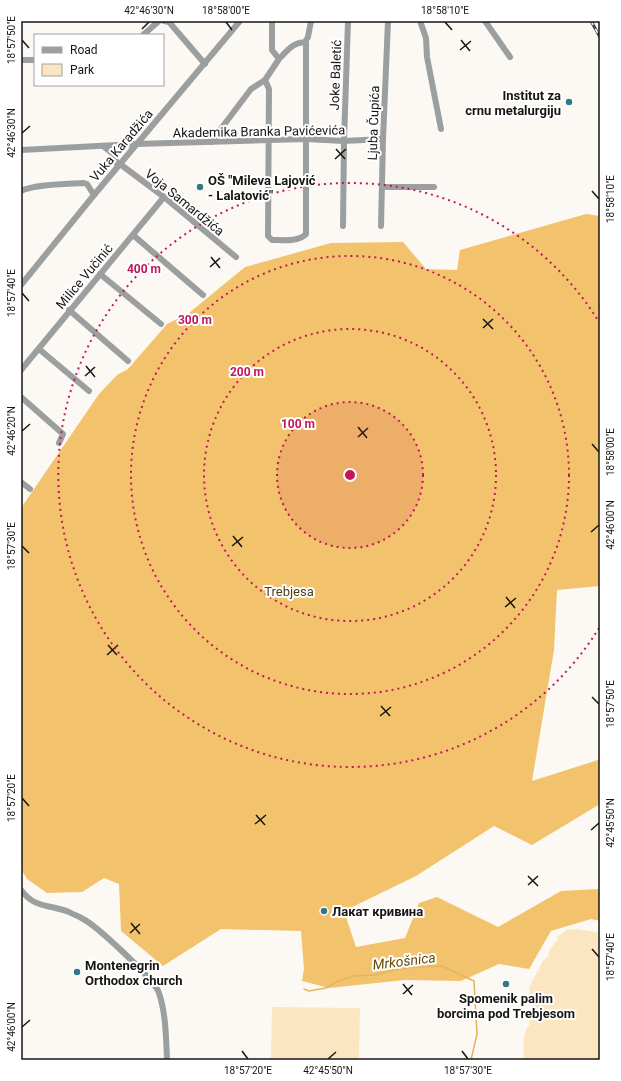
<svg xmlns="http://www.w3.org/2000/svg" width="621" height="1081" font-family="Roboto,sans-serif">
	<rect width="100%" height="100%" fill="#fcf9f4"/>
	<!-- green -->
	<g fill="#fbe6c1">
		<path d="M577 929 600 933V1060H524C524 1049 521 1032 530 1025L529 1022 532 1010 529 987 531 986V983L537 972 539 971C540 965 543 959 549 956L548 953 555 942 558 941 557 937 567 930Z"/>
		<polygon points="272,1007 360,1008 359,1060 271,1060"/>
	</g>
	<!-- forest -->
	<polygon fill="#f2c36c" points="586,214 600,216 600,586 557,590 554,650 532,781 598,760 600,746 600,804 532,845 494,826 416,876 344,911 356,947 405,938 419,903 437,897 498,927 561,891 598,889 600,888 600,921 591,919 551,931 529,969 499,964 461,981 405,980 329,988 302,981 304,969 301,931 221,929 163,966 121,931 119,884 104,878 82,892 47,893 27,879 21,869 21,508 99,394 117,375 128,369 167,324 189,313 245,267 331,243 403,242 426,269 457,270 460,250"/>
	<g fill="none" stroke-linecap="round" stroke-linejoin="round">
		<!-- stream -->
		<polyline stroke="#e3b55e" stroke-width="1.5" points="304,989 309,991 326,988 338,981 353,976 375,975 392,970 414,967 442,966 474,981 477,1034 471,1060"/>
		<!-- minor -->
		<g stroke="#9c9fa0" stroke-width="6">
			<polyline points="164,21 169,22 205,64"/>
			<path d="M272 21V50L279 59 265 80 269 89 268 236 272 240C282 240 299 242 306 234V43C295 40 286 52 279 59"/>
			<polyline points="420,21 426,38 427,57 441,129"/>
			<polyline points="485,21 510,57"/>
			<polyline points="143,35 159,21"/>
			<polyline points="305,42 308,37 311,21"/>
			<polyline points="21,60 35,60"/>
			<polyline points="211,142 251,89 265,80"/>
			<polyline points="103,146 113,154 118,166"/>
			<polyline points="21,150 136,144 270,140 306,139 344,141 383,139"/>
			<polyline points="120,164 164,197 236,257"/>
			<polyline points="382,187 434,187"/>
			<path d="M21 191C34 184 68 184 84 183L87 184 94 195"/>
			<polyline points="343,226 344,141 348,21"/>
			<polyline points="381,226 383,139 388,21"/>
			<polyline points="133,235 203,295"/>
			<polyline points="100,274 161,324"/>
			<polyline points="21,285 94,195 240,21"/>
			<polyline points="69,310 128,361"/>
			<polyline points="39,349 89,391"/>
			<polyline points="21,370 164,197"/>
			<polyline points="21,397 63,434 59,443"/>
			<polyline points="21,482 30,489"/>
			<path d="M21 890C35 909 50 904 69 912 74 915 79 916 83 919 97 926 155 980 159 993 166 1014 166 1038 167 1060"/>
		</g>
		<!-- rail casing -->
		<g stroke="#484644" stroke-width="3">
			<polyline id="rail" points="591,21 600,37"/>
		</g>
		<!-- rail -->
		<use href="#rail" stroke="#fff" stroke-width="1.5" stroke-dasharray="4.5" stroke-linecap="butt"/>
	</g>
	<!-- ticks -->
	<path fill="none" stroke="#171614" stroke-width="1.5" d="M226 22 232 30M445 22 452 30M142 29 149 22M22 40 29 48M461 40 470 51M460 50 471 41M22 133 30 126M336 149 345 159M335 159 346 149M592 191 599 199M211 257 220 268M210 267 220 258M22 293 29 301M483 319 493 329M483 328 493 319M86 366 95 377M85 376 95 367M358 427 367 438M22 431 30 424M358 437 368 428M592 444 599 452M591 532 599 525M233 536 242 547M22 546 29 553M232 546 243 537M506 597 515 608M505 607 516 598M108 645 117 655M107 655 118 645M592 697 599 704M381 706 390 716M380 716 391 707M22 798 29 806M256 815 265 825M255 824 266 815M591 830 599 823M528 876 538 886M528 885 538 876M131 923 140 934M130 933 140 924M592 949 599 957M403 984 412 995M403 994 413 985M22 1027 30 1020M242 1051 248 1059M462 1051 468 1059M328 1059 336 1052"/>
	<!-- distance rings -->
	<circle cx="350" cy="475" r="73" fill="#c2185b" fill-opacity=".12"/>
	<g fill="none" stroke="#c2185b" stroke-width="2" stroke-dasharray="2 4">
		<circle cx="350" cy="475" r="73"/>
		<circle cx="350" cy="475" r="146"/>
		<circle cx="350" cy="475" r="219"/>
		<path d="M599 628A292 292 0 1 1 599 322"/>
	</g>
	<!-- markers -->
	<g fill="#357789" stroke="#fff" stroke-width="1.5">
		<circle cx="569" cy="102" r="4"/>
		<circle cx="200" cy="187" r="4"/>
		<circle cx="324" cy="911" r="4"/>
		<circle cx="77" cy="972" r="4"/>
		<circle cx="506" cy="984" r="4"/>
	</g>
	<g text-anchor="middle" stroke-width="4" stroke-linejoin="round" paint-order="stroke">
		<!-- street labels -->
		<g font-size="13" fill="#171614" stroke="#fff">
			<text transform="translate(335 75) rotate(-88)" y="5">Joke Baletić</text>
			<text transform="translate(373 123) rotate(-88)" y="5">Ljuba Čupića</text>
			<text transform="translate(259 131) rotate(-1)" y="5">Akademika Branka Pavićevića</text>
			<text transform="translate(121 145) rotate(-50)" y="5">Vuka Karadžića</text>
			<text transform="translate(185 202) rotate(39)" y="5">Voja Samardžića</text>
			<text transform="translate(84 276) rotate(-50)" y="5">Milice Vučinić</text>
		</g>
		<!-- poi labels -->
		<g font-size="13" font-weight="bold" fill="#171614" stroke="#fff" text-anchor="start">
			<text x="561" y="100" text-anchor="end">Institut za<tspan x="561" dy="15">crnu metalurgiju</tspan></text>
			<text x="208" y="185">OŠ "Mileva Lajović<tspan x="208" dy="15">- Lalatović"</tspan></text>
			<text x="332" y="916">Лакат кривина</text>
			<text x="85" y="970">Montenegrin<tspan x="85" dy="15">Orthodox church</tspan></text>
			<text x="506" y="1003" text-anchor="middle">Spomenik palim<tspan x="506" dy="15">borcima pod Trebjesom</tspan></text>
		</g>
		<!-- park labels -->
		<g font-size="13" fill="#503d18" stroke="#fff">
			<text x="289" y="596">Trebjesa</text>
		</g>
		<!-- water labels -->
		<g font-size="14" font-style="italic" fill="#674900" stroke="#fff">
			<text transform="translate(404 961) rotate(-7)" y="5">Mrkošnica</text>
		</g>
	</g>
	<circle cx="350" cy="475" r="6" fill="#c2185b" stroke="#fff" stroke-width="2"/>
	<g font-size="12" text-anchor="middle" font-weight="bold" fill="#c2185b" stroke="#fff" stroke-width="4" stroke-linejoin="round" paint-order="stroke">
		<text x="144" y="273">400 m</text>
		<text x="195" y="324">300 m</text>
		<text x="247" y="376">200 m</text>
		<text x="298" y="428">100 m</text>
	</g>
	<!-- border -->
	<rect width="621" height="1081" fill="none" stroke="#ffffff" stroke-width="44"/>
	<!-- legend -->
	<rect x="34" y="34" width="130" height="52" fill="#ffffff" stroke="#a2a2a1"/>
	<rect x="42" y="47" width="20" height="6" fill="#9c9fa0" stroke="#a2a2a1"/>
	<text x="70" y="54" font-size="12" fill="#171614">Road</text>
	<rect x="42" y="64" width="20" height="12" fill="#fbe6c1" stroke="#a2a2a1"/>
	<text x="70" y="74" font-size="12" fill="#171614">Park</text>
	<rect x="22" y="22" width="577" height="1037" fill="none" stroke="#171614" stroke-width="1.5"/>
	<g font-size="10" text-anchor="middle" fill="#171614">
		<text x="149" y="14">42°46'30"N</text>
		<text x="226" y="14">18°58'00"E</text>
		<text x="445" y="14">18°58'10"E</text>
		<text transform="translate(11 40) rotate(-90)" y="4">18°57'50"E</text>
		<text transform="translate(11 133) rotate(-90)" y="4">42°46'30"N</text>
		<text transform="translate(610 199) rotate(-90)" y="4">18°58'10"E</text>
		<text transform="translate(11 293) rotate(-90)" y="4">18°57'40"E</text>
		<text transform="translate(11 431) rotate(-90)" y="4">42°46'20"N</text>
		<text transform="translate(610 452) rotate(-90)" y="4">18°58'00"E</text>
		<text transform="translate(610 525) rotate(-90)" y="4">42°46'00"N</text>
		<text transform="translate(11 546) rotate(-90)" y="4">18°57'30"E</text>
		<text transform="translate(610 704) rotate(-90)" y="4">18°57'50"E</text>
		<text transform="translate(11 798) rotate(-90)" y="4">18°57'20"E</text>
		<text transform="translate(610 823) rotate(-90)" y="4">42°45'50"N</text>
		<text transform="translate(610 957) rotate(-90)" y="4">18°57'40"E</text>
		<text transform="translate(11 1027) rotate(-90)" y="4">42°46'00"N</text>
		<text x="248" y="1074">18°57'20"E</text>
		<text x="328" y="1074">42°45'50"N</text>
		<text x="468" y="1074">18°57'30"E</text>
	</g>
</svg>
